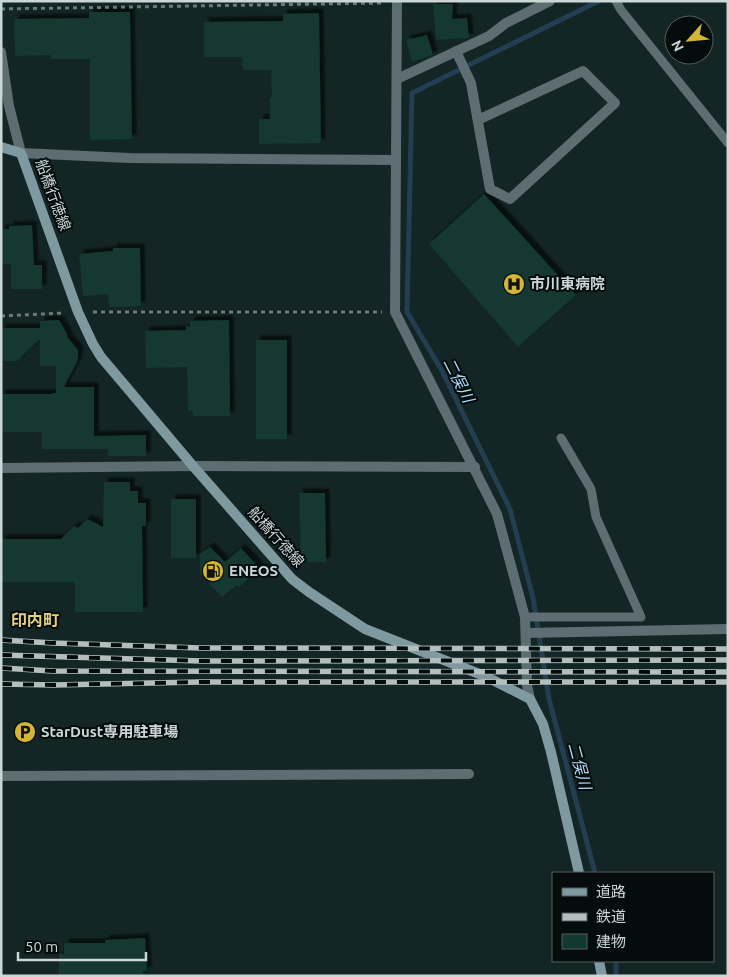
<svg xmlns="http://www.w3.org/2000/svg" width="729" height="977" font-family="Ubuntu,'Noto Sans JP',sans-serif">
	<defs>
		<filter id="shadow"><feDropShadow dx="4.5" dy="-4.5" stdDeviation="1" flood-color="#0009"/></filter>
	</defs>
	<rect width="100%" height="100%" fill="#132525"/>
	<g fill="none" stroke-linecap="round" stroke-linejoin="round">
		<!-- stream -->
		<g stroke="#233e50" stroke-width="5">
			<polyline points="595,873 549,699 533,598 510,509 441,369 407,312 412,93 599,1"/>
			<polyline points="616,961 616,976"/>
		</g>
	</g>
	<!-- building -->
	<g fill="#123931" filter="url(#shadow)">
		<polygon points="433,4 453,4 452,19 467,18 469,38 436,40"/>
		<polygon points="89,12 130,12 132,139 90,140 90,59 50,59 50,55 15,56 14,19 89,18"/>
		<polygon points="319,13 321,143 259,144 259,119 270,119 270,97 272,97 271,70 243,70 242,57 204,57 204,22 283,21 283,14"/>
		<polygon points="427,35 433,55 412,62 406,40"/>
		<polygon points="484,194 576,295 518,347 429,244"/>
		<polygon points="32,225 34,265 42,265 42,289 11,289 11,264 1,264 1,229 9,229 9,226"/>
		<polygon points="113,248 140,248 141,306 109,307 108,294 83,296 79,254 113,251"/>
		<polygon points="59,320 66,332 68,338 78,350 78,356 77,362 64,387 94,387 94,436 146,435 146,456 108,456 108,449 42,449 42,432 1,432 1,394 52,394 52,393 56,393 56,366 40,366 40,339 17,361 1,361 1,328 40,328 40,321"/>
		<polygon points="229,320 230,416 193,416 193,411 188,411 187,367 146,368 145,331 186,330 186,326 190,327 190,321"/>
		<rect x="256" y="340" width="31" height="99"/>
		<polygon points="104,482 130,482 130,491 138,491 138,503 146,503 146,526 142,526 143,612 75,612 75,582 1,582 1,539 61,539 74,526 78,528 87,519 103,527"/>
		<polygon points="299,493 325,493 326,562 301,562"/>
		<rect x="171" y="499" width="25" height="59"/>
		<polygon points="210,547 225,562 241,548 260,569 239,587 237,585 222,597 200,573 200,554"/>
		<polygon points="145,938 147,971 143,971 143,976 59,976 59,954 64,954 64,943 105,943 105,940"/>
	</g>
	<g fill="none" stroke-linecap="round" stroke-linejoin="round">
		<!-- path -->
		<g stroke="#6a7979" stroke-width="3" stroke-dasharray="4 4" stroke-linecap="butt">
			<polyline points="1,9 384,3"/>
			<polyline points="93,312 382,312"/>
			<polyline points="1,316 64,313"/>
		</g>
		<!-- lane -->
		<g stroke="#5d6d72" stroke-width="9">
			<polyline points="616,1 621,10 728,143"/>
			<polyline points="525,617 641,617 596,517 591,489 561,438"/>
		</g>
		<!-- street -->
		<g stroke="#5d6d72" stroke-width="10">
			<polyline points="397,1 395,312 497,514 525,617 527,685 530,699"/>
			<polyline points="456,51 471,83 490,189 510,199 615,103 583,71 478,120"/>
			<polyline points="1,52 9,106 21,153 129,158 395,160"/>
			<polyline points="397,79 489,36 506,23 550,1"/>
			<polyline points="1,468 193,466 475,467"/>
			<polyline points="526,633 728,629"/>
			<polyline points="1,776 469,774"/>
		</g>
		<!-- secondary -->
		<g stroke="#7f99a1" stroke-width="10">
			<polyline points="1,147 21,153 78,312 93,344 101,357 193,466 292,579 309,592 365,629 487,677 530,699 543,724 551,752 579,873"/>
			<polyline points="599,961 602,976"/>
		</g>
		<!-- rail casing -->
		<g stroke="#b3bfbf" stroke-width="5.5">
			<g id="rail">
				<polyline points="1,640 53,643 200,648 728,649"/>
				<polyline points="1,655 201,661 728,660"/>
				<polyline points="1,668 53,671 728,672"/>
				<polyline points="1,684 54,685 200,682 728,682"/>
			</g>
		</g>
		<!-- rail -->
		<use href="#rail" stroke="#050c0c" stroke-width="4" stroke-dasharray="11" stroke-linecap="butt"/>
	</g>
	<!-- icons -->
	<defs>
		<g id="hospital-disc" transform="scale(1.125)"><circle r="9.5" fill="#d3b635" stroke="#050c0c"/><path d="M-5-5h3v3.5h4V-5h3V5h-3V1.5h-4V5h-3Z" fill="#111"/></g>
		<g id="fuel-disc" transform="scale(1.125)"><circle r="9.5" fill="#d3b635" stroke="#050c0c"/><path d="M-5.5-6h7V0h2V4h1.3V-2.5L3-4.5l.8-.8L6-3V5H2.5V1h-1V6h-7ZM-4.2-4.7v3.2H.2V-4.7Z" fill="#111"/></g>
		<g id="parking-disc" transform="scale(1.125)"><circle r="9.5" fill="#d3b635" stroke="#050c0c"/><path d="M-3.5-5.5H1a3.5 3.5 0 0 1 0 7H-1V5.5H-3.5ZM-1-3.4V-.6H.8a1.4 1.4 0 0 0 0-2.8Z" fill="#111"/></g>
	</defs>
	<g fill-rule="evenodd">
		<use href="#hospital-disc" x="514" y="284"/>
		<use href="#fuel-disc" x="213" y="571"/>
		<use href="#parking-disc" x="25" y="732"/>
	</g>
	<g text-anchor="middle" stroke-width="4" stroke-linejoin="round" paint-order="stroke">
		<!-- street labels -->
		<g font-size="15" fill="#cbd6d6" stroke="#050c0c">
			<text transform="translate(53 195) rotate(70)" y="5">船橋行徳線</text>
			<text transform="translate(276 537) rotate(48)" y="5">船橋行徳線</text>
		</g>
		<!-- poi labels -->
		<g font-size="15" font-weight="bold" fill="#cbd6d6" stroke="#050c0c" text-anchor="start">
			<text x="530" y="289">市川東病院</text>
			<text x="229" y="576">ENEOS</text>
			<text x="41" y="737">StarDust専用駐車場</text>
		</g>
		<!-- water labels -->
		<g font-size="16" font-style="italic" fill="#b0daf8" stroke="#050c0c">
			<text transform="translate(459 380) rotate(63)" y="6">二俣川</text>
			<text transform="translate(580 766) rotate(75)" y="6">二俣川</text>
		</g>
		<!-- neighbourhood labels -->
		<g font-size="16" font-weight="bold" fill="#e4d083" stroke="#050c0c">
			<text x="35" y="626">印内町</text>
		</g>
	</g>
	<!-- border -->
	<rect width="729" height="977" fill="none" stroke="#cbd6d6" stroke-width="5"/>
	<!-- legend -->
	<rect x="552" y="872" width="162" height="90" fill="#050c0c" stroke="#545d5d"/>
	<rect x="562" y="888" width="25" height="8" fill="#7f99a1" stroke="#545d5d"/>
	<text x="596" y="897" font-size="15" fill="#cbd6d6">道路</text>
	<rect x="562" y="913" width="25" height="8" fill="#b3bfbf" stroke="#545d5d"/>
	<text x="596" y="922" font-size="15" fill="#cbd6d6">鉄道</text>
	<rect x="562" y="934" width="25" height="15" fill="#123931" stroke="#545d5d"/>
	<text x="596" y="947" font-size="15" fill="#cbd6d6">建物</text>
	<!-- north arrow -->
	<g transform="translate(689 40) rotate(243)"><circle r="24" fill="#050c0c" stroke="#545d5d"/>
	<path d="M0-4L9 19L0 12L-9 19Z" fill="#d3b635"/>
	<text y="-8" font-size="14" font-weight="bold" text-anchor="middle" fill="#cbd6d6">N</text>
	</g>
	<!-- scale -->
	<path d="M18 952v8h128v-8" fill="none" stroke="#cbd6d6" stroke-width="2.5"/>
	<text x="25" y="952" font-size="15" fill="#cbd6d6" stroke="#050c0c" stroke-width="4" paint-order="stroke">50 m</text>
</svg>
